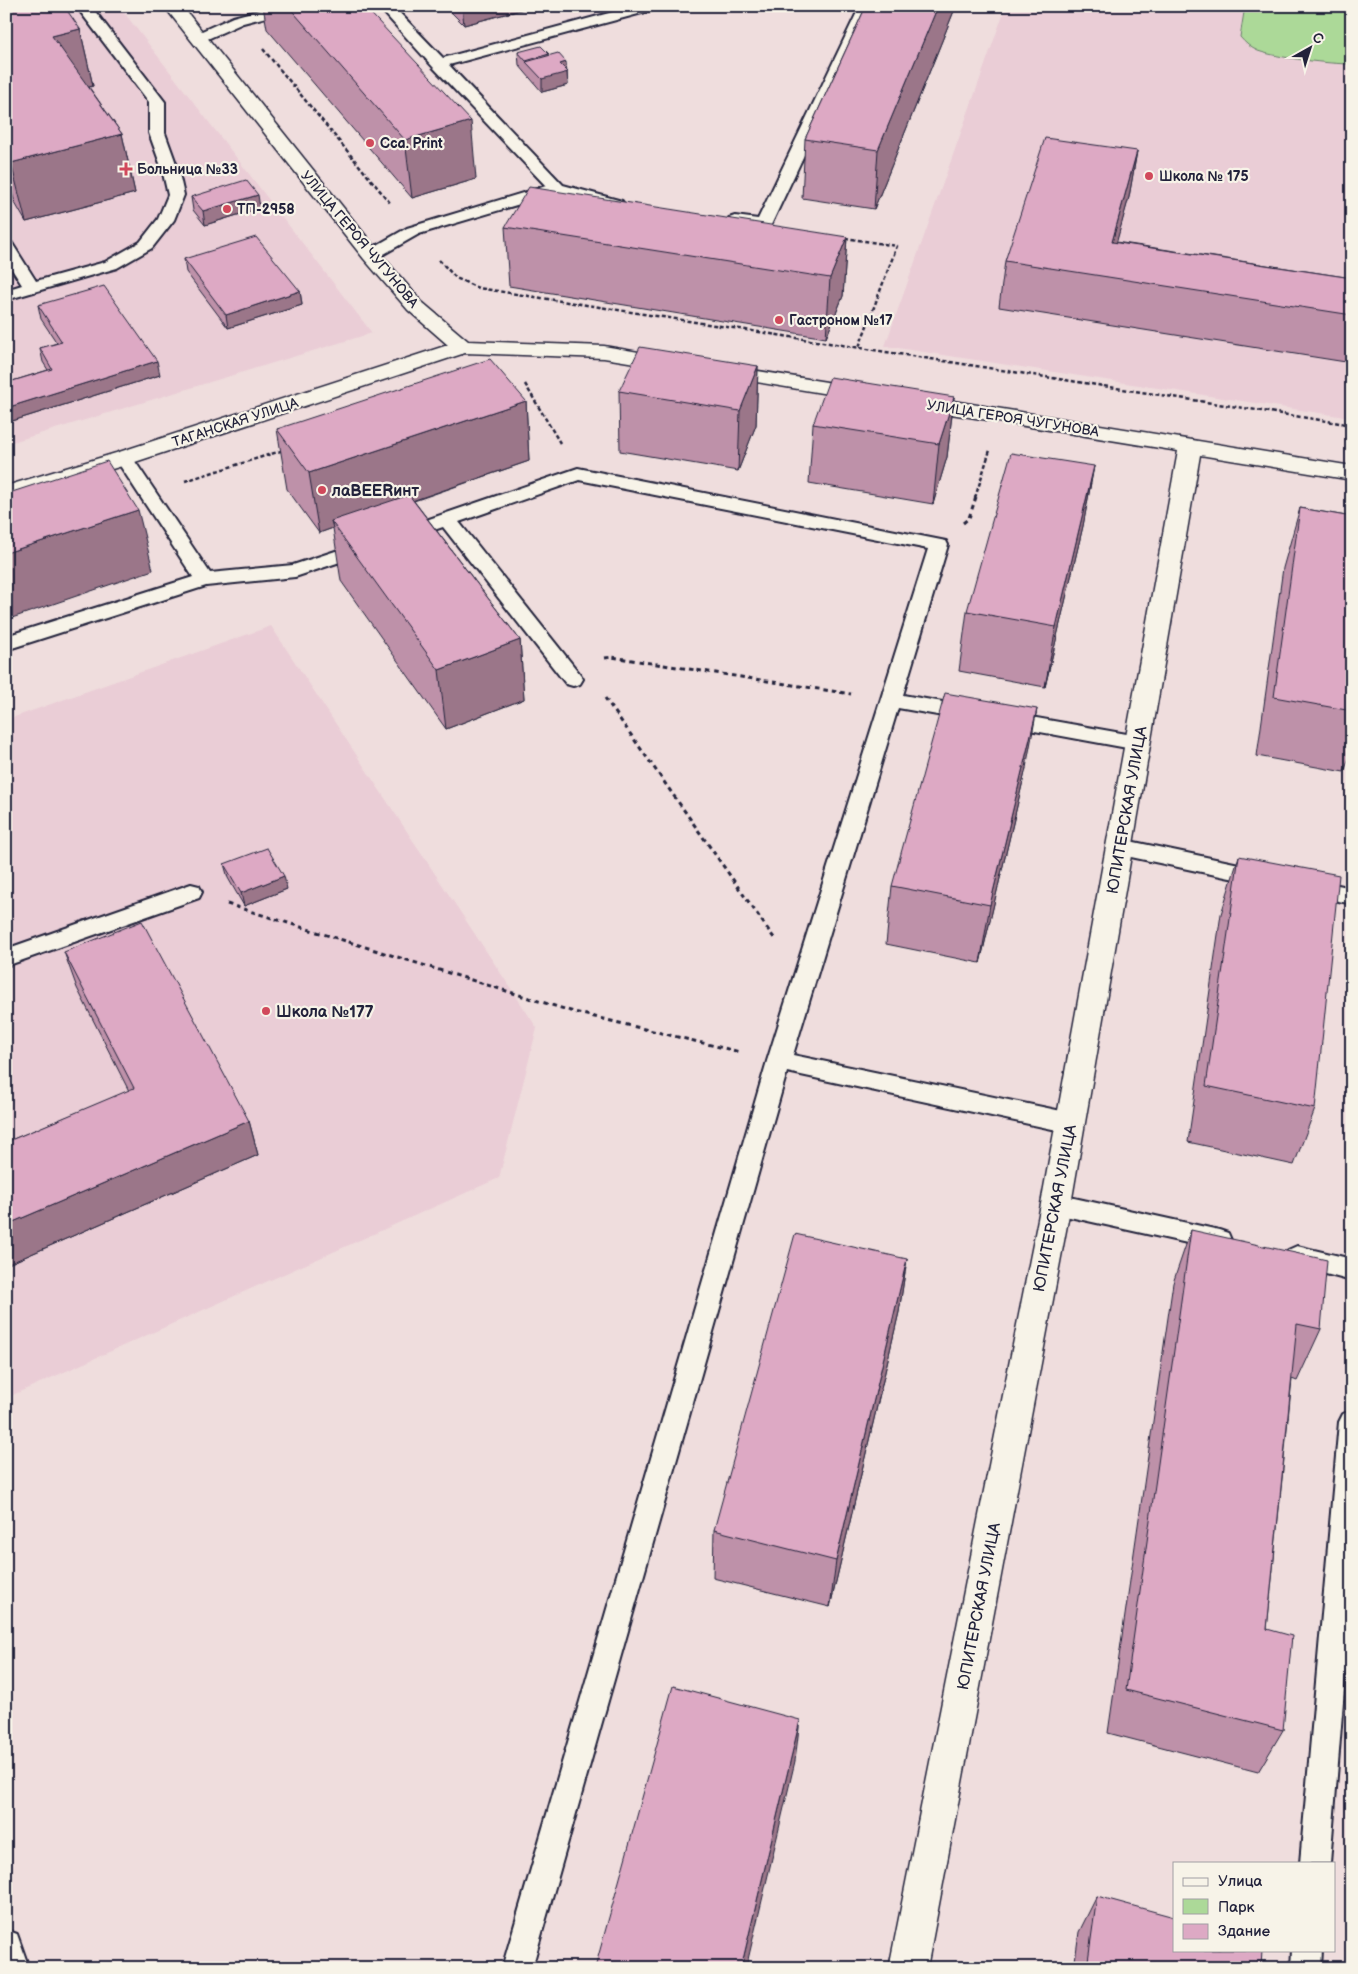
<svg xmlns="http://www.w3.org/2000/svg" width="1358" height="1974" font-family="'Balsamiq Sans',sans-serif">
	<rect width="100%" height="100%" fill="#efdddd"/>
	<filter id="ink" filterUnits="userSpaceOnUse"><feTurbulence type="fractalNoise" baseFrequency=".02" numOctaves="2"/><feDisplacementMap in="SourceGraphic" scale="10" xChannelSelector="R" yChannelSelector="G"/><feConvolveMatrix kernelMatrix="1 2 1 2 8 2 1 2 1" color-interpolation-filters="sRGB"/></filter>
	<g filter="url(#ink)">
		<!-- built -->
		<g fill="#eacdd6">
			<polygon points="6,6 119,6 372,333 6,444"/>
			<polygon points="1006,6 1352,6 1352,418 885,346"/>
			<polygon points="271,626 537,1028 499,1178 6,1398 6,720"/>
		</g>
		<!-- green -->
		<path fill="#acd998" stroke="#677e6a" d="M1245 6H1352V64C1330 64 1278 58 1258 51 1251 48 1245 43 1240 37Z"/>
		<g fill="none" stroke-linecap="round" stroke-linejoin="round">
			<!-- lane casing -->
			<g stroke="#22223b" stroke-width="4">
				<g id="lane">
					<polygon points="76,6 91,6 165,102 165,133 178,169 184,195 174,220 152,248 117,268 6,300 6,290 22,285 6,260 6,241 12,243 36,281 105,262 140,242 158,219 168,195 162,169 149,133 149,102"/>
					<polygon points="274,6 299,6 297,9 243,23 203,41 193,41 191,38 193,35 233,17"/>
					<polygon points="378,6 393,6 443,58 635,6 659,6 657,9 449,65 563,185 622,201 624,204 622,207 616,209 557,193 419,234 377,258 365,258 363,255 365,252 407,228 546,186 433,67"/>
					<polygon points="860,6 874,6 771,225 769,228 763,230 729,224 727,221 729,218 735,216 758,219"/>
					<polygon points="124,452 130,454 210,573 293,565 366,541 373,543 375,547 373,551 295,577 206,586 6,650 6,636 193,577 115,458 118,454"/>
					<polygon points="578,468 946,541 948,545 903,695 971,707 978,709 981,714 978,719 971,721 898,708 793,1055 1071,1113 1079,1116 1083,1123 1079,1130 1071,1133 787,1072 532,1968 502,1968 767,1061 928,549 579,480 459,522 580,674 583,679 580,684 573,686 566,684 443,527 404,540 397,538 395,534 397,530"/>
					<polygon points="1003,712 1138,736 1145,738 1148,743 1145,748 1138,750 996,724 993,719 996,714"/>
					<polygon points="1120,839 1263,869 1271,871 1274,877 1271,883 1263,885 1112,853 1109,847 1112,841"/>
					<polygon points="1306,878 1352,888 1352,904 1298,892 1295,886 1298,880"/>
					<polygon points="191,884 199,886 202,892 199,898 6,966 6,949"/>
					<polygon points="1056,1194 1219,1230 1228,1233 1231,1240 1228,1247 1219,1250 1056,1214 1047,1211 1044,1204 1047,1197"/>
					<polygon points="1297,1246 1352,1259 1352,1281 1288,1264 1285,1257 1288,1250"/>
					<polygon points="1352,1410 1352,1589 1330,1863 1300,1863 1339,1422 1343,1414"/>
					<polygon points="6,1930 17,1934 29,1968 6,1968"/>
					<polygon points="1292,1950 1322,1950 1321,1968 1291,1968"/>
				</g>
			</g>
			<!-- street casing -->
			<g stroke="#22223b" stroke-width="3">
				<g id="street">
					<polygon points="164,6 182,6 378,251 422,302 468,341 604,346 679,359 683,363 679,367 672,369 604,358 465,353 132,463 6,501 6,486 116,453 448,345 408,310 364,259"/>
					<polygon points="721,365 864,388 872,389 875,394 872,399 864,400 714,375 710,371 714,367"/>
					<polygon points="916,395 1352,466 1352,480 1200,455 1071,1204 927,1968 889,1968 1041,1204 1178,451 908,407 905,402 908,397"/>
				</g>
			</g>
			<!-- path-far1 -->
			<g stroke="#22223b" stroke-width="2.5" stroke-dasharray="4 2.5" stroke-linecap="butt">
				<polyline points="263,49 391,204"/>
				<polyline points="845,238 897,246 859,347"/>
				<polyline points="439,260 456,278 478,288 1352,425"/>
				<polyline points="525,384 560,443"/>
				<polyline points="185,481 284,450"/>
				<polyline points="975,498 990,450"/>
			</g>
			<!-- path -->
			<g stroke="#22223b" stroke-width="3" stroke-dasharray="4.5 4" stroke-linecap="butt">
				<polyline points="963,523 969,518 976,497"/>
				<polyline points="605,658 612,657 851,694"/>
				<polyline points="605,698 774,938"/>
				<polyline points="227,904 574,1012 740,1052"/>
			</g>
			<!-- lane -->
			<use href="#lane" fill="#f7f3e8" fill-rule="evenodd"/>
			<!-- street -->
			<use href="#street" fill="#f7f3e8" fill-rule="evenodd"/>
		</g>
		<!-- wall -->
		<g fill="#be91a9" stroke="#22223b">
			<polygon points="6,6 80,29 93,86 89,87 122,134 135,193 26,222 15,203 6,206"/>
			<polygon points="263,6 364,6 476,179 412,198 267,29"/>
			<polygon points="445,6 535,6 464,25"/>
			<polygon points="866,6 956,6 874,209 802,198 805,139"/>
			<polygon points="518,52 549,55 567,71 568,85 542,92 519,65"/>
			<polygon points="1137,151 1129,197 1116,242 1352,278 1352,363 999,307 1005,261"/>
			<polygon points="191,197 260,208 205,225 193,210"/>
			<polygon points="505,227 847,237 843,296 826,338 509,286"/>
			<polygon points="184,259 300,291 302,305 228,328 186,272"/>
			<polygon points="38,305 160,375 9,422 6,418 6,383 48,370 43,362 40,348 57,343 41,319"/>
			<polygon points="758,366 756,425 738,471 620,451 619,391"/>
			<polygon points="954,397 947,457 933,504 809,483 813,424"/>
			<polygon points="526,401 529,461 414,501 520,640 524,699 446,729 341,581 333,528 319,533 287,489 277,429"/>
			<polygon points="1094,466 1083,526 1045,687 959,671 967,611"/>
			<polygon points="1300,508 1352,517 1352,750 1344,772 1257,756 1283,568"/>
			<polygon points="1026,768 980,963 886,944 892,886"/>
			<polygon points="1239,856 1315,1109 1294,1165 1188,1142 1221,914"/>
			<polygon points="224,864 287,889 244,906 228,878"/>
			<polygon points="64,952 249,1121 258,1155 6,1265 6,1142 129,1091 77,988"/>
			<polygon points="1191,1230 1321,1329 1297,1381 1292,1379 1267,1629 1283,1730 1258,1772 1108,1733 1173,1283"/>
			<polygon points="907,1259 899,1312 830,1607 713,1578 714,1530"/>
			<polygon points="1097,1896 1261,1968 1074,1968 1079,1932"/>
		</g>
		<!-- shaded-wall -->
		<g fill="#9b7689" stroke="#22223b">
			<polygon points="462,6 535,6 464,25"/>
			<polygon points="938,6 956,6 874,209 878,150"/>
			<polygon points="80,29 93,86 65,93 52,36"/>
			<polygon points="566,62 568,85 542,92 542,79 560,64"/>
			<polygon points="471,121 476,179 412,198 405,140"/>
			<polygon points="122,134 135,193 26,222 11,163"/>
			<polygon points="1137,151 1129,197 1107,277 1112,242"/>
			<polygon points="6,171 15,203 6,206"/>
			<polygon points="258,195 260,208 205,225 203,211"/>
			<polygon points="847,237 843,296 826,338 830,278"/>
			<polygon points="300,291 302,305 228,328 226,315"/>
			<polygon points="157,361 160,375 9,422 6,413 6,408"/>
			<polygon points="758,366 756,425 738,471 740,411"/>
			<polygon points="954,397 947,457 933,504 939,444"/>
			<polygon points="526,401 529,461 336,527 331,521 333,528 319,533 309,473"/>
			<polygon points="1094,466 1083,526 1045,687 1056,627"/>
			<polygon points="138,510 153,570 6,620 6,553"/>
			<polygon points="520,640 524,699 446,729 439,670"/>
			<polygon points="1037,709 1026,768 980,963 990,905"/>
			<polygon points="284,876 287,889 244,906 241,893"/>
			<polygon points="249,1121 258,1155 6,1265 6,1225"/>
			<polygon points="907,1259 899,1312 830,1607 836,1561"/>
			<polygon points="800,1720 795,1761 746,1968 741,1968"/>
		</g>
		<!-- building -->
		<g fill="#dda9c4" stroke="#22223b">
			<polygon points="6,6 64,6 80,29 52,36 122,134 11,163 6,156"/>
			<polygon points="288,6 364,6 471,121 405,140"/>
			<polygon points="866,6 938,6 878,150 805,139"/>
			<polygon points="541,46 549,54 526,61 518,52"/>
			<polygon points="558,53 566,62 560,64 568,72 542,79 526,62"/>
			<polygon points="1045,138 1137,151 1112,242 1352,278 1352,315 1005,261"/>
			<polygon points="246,180 258,195 203,211 191,197"/>
			<polygon points="529,187 847,237 830,278 505,227"/>
			<polygon points="256,237 300,291 226,315 184,259"/>
			<polygon points="104,286 157,361 6,408 6,383 52,369 40,348 62,342 38,305"/>
			<polygon points="640,347 758,366 740,411 619,391"/>
			<polygon points="490,359 526,401 309,473 277,429"/>
			<polygon points="830,377 954,397 939,444 813,424"/>
			<polygon points="1011,453 1094,466 1056,627 967,611"/>
			<polygon points="107,461 138,510 6,553 6,494"/>
			<polygon points="409,495 520,640 439,670 331,521"/>
			<polygon points="1300,508 1352,517 1352,711 1274,697"/>
			<polygon points="945,693 1037,709 990,905 892,886"/>
			<polygon points="267,848 284,876 241,893 224,864"/>
			<polygon points="1239,856 1339,875 1315,1109 1206,1086"/>
			<polygon points="142,921 249,1121 6,1225 6,1142 134,1088 64,952"/>
			<polygon points="1191,1230 1327,1260 1321,1329 1297,1324 1267,1629 1292,1636 1283,1730 1126,1690"/>
			<polygon points="795,1234 907,1259 836,1561 714,1530"/>
			<polygon points="673,1686 800,1720 741,1968 595,1968"/>
			<polygon points="1097,1896 1174,1917 1174,1950 1262,1950 1261,1968 1087,1968"/>
		</g>
	</g>
	<!-- markers -->
	<g fill="#d1495b" stroke="#f7f3e8" stroke-width="2">
		<circle cx="370" cy="143" r="5"/>
		<path d="M123.5 161.5h5v5h5v5h-5v5h-5v-5h-5v-5h5z"/>
		<circle cx="1149" cy="176" r="5"/>
		<circle cx="227" cy="209" r="5"/>
		<circle cx="779" cy="320" r="5"/>
		<circle cx="322" cy="490" r="5"/>
		<circle cx="266" cy="1011" r="5"/>
	</g>
	<g text-anchor="middle" stroke-width="4.5" stroke-linejoin="round" paint-order="stroke">
		<!-- far-poi labels -->
		<g font-size="14" font-weight="bold" fill="#22223b" stroke="#f7f3e8" text-anchor="start">
			<text x="380" y="148">Cca. Print</text>
			<text x="137" y="174">Больница №33</text>
			<text x="1159" y="181">Школа № 175</text>
			<text x="237" y="214">ТП-2958</text>
			<text x="789" y="325">Гастроном №17</text>
		</g>
		<!-- far-street labels -->
		<g font-size="14" fill="#22223b" stroke="#f7f3e8">
			<text transform="translate(360 239) rotate(50)" y="5">УЛИЦА ГЕРОЯ ЧУГУНОВА</text>
			<text transform="translate(1013 418) rotate(9)" y="5">УЛИЦА ГЕРОЯ ЧУГУНОВА</text>
			<text transform="translate(235 422) rotate(-18)" y="5">ТАГАНСКАЯ УЛИЦА</text>
		</g>
		<!-- poi labels -->
		<g font-size="16" font-weight="bold" fill="#22223b" stroke="#f7f3e8" text-anchor="start">
			<text x="332" y="496">лаBEERинт</text>
			<text x="276" y="1017">Школа №177</text>
		</g>
		<!-- street labels -->
		<g font-size="16" fill="#22223b" stroke="#f7f3e8">
			<text transform="translate(1126 810) rotate(-80)" y="6">ЮПИТЕРСКАЯ УЛИЦА</text>
			<text transform="translate(1054 1208) rotate(-79)" y="6">ЮПИТЕРСКАЯ УЛИЦА</text>
			<text transform="translate(978 1606) rotate(-79)" y="6">ЮПИТЕРСКАЯ УЛИЦА</text>
		</g>
	</g>
	<!-- margin -->
	<rect width="1358" height="1974" fill="none" stroke="#f7f3e8" stroke-width="25"/>
	<rect x="12" y="12" width="1333" height="1949" fill="none" stroke="#22223b" stroke-width="2" filter="url(#ink)"/>
	<!-- legend -->
	<rect x="1173" y="1862" width="162" height="90" fill="#f7f3e8" stroke="#a29fa3"/>
	<rect x="1183" y="1878" width="25" height="8" fill="#f7f3e8" stroke="#a29fa3"/>
	<text x="1218" y="1886" font-size="15" fill="#22223b">Улица</text>
	<rect x="1183" y="1899" width="25" height="15" fill="#acd998" stroke="#a29fa3"/>
	<text x="1218" y="1912" font-size="15" fill="#22223b">Парк</text>
	<rect x="1183" y="1924" width="25" height="15" fill="#dda9c4" stroke="#a29fa3"/>
	<text x="1218" y="1936" font-size="15" fill="#22223b">Здание</text>
	<!-- north arrow -->
	<g transform="translate(1310 48) rotate(39)" stroke="#f7f3e8" stroke-width="4" paint-order="stroke">
	<path d="M0-4L9 19L0 12L-9 19Z" fill="#22223b"/>
	<text y="-8" font-size="14" font-weight="bold" text-anchor="middle" fill="#22223b">С</text>
	</g>
</svg>
